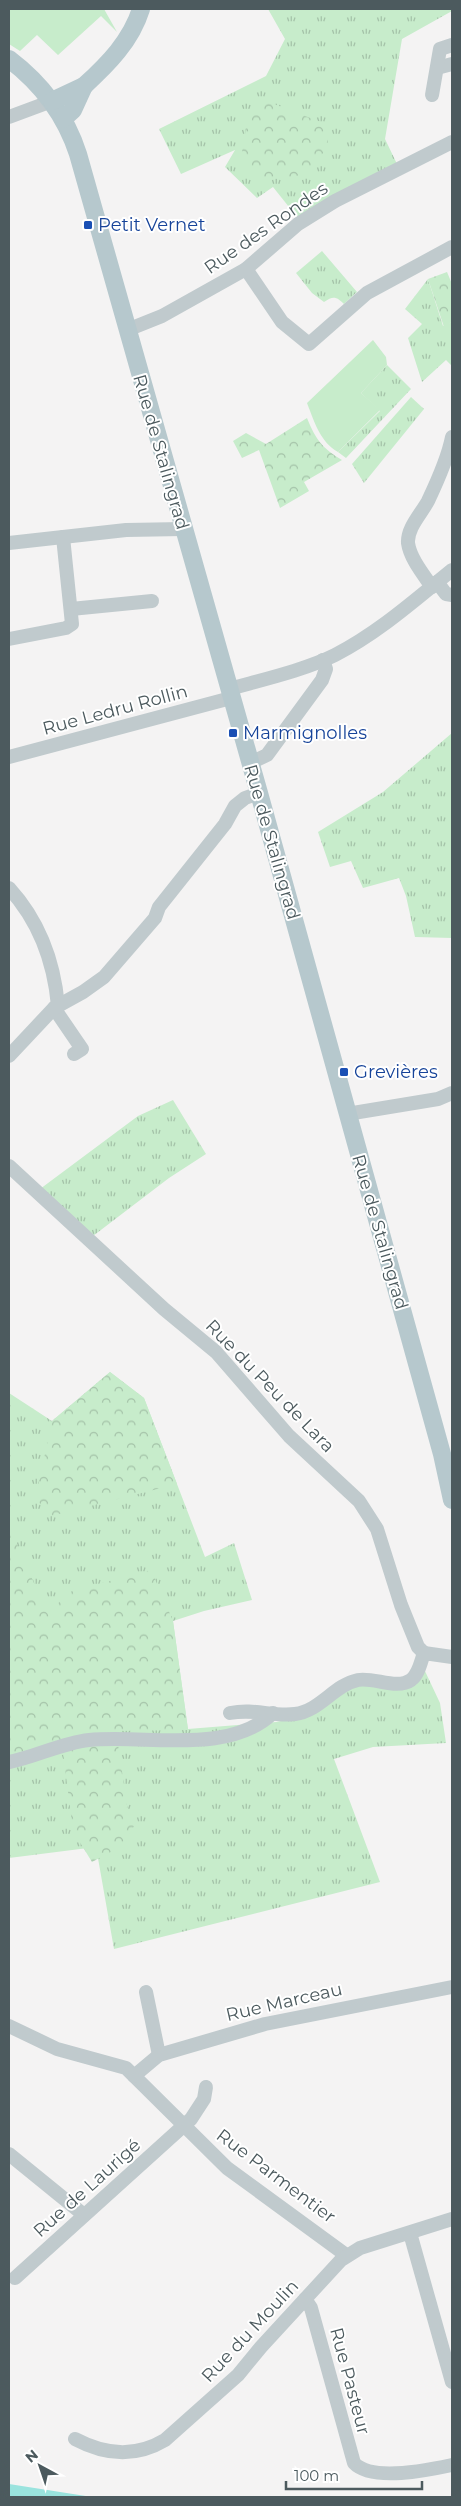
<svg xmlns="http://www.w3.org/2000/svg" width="461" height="2506" font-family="Montserrat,sans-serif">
	<defs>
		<pattern id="grass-tufts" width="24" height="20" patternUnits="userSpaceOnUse" patternTransform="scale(1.25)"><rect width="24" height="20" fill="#c7eccb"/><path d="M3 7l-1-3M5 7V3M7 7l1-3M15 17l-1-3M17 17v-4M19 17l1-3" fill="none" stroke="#a4c2a8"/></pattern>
		<pattern id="forest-crowns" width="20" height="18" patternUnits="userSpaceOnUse" patternTransform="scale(1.25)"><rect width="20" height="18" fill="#c7eccb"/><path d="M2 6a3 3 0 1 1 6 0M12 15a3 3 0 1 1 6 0" fill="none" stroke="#a4c2a8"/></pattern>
	</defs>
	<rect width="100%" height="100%" fill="#f4f3f3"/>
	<!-- grass -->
	<g fill="url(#grass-tufts)">
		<polygon points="268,9 452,9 452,11 402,39 385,139 397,164 297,217 273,187 257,198 225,167 235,150 181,174 159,129 266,76 285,39"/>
		<path d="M322 251 357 292 344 304C336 296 333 296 324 302L312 293 296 273Z"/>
		<polygon points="428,279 443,326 452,322 452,366 446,360 422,382 408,338 422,324 405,309"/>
		<polygon points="387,365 411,389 346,458 338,452 380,411 361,393"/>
		<polygon points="411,397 424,409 364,483 352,464"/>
		<polygon points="452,733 452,938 415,937 406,896 399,878 363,888 351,861 330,867 318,832 383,792"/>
		<polygon points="173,1100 206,1154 169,1178 93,1236 40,1189 138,1116"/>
		<polygon points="110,1372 144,1398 205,1557 234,1543 252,1600 204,1611 173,1621 188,1729 276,1722 313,1714 357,1684 411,1687 424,1669 440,1703 446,1743 373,1747 334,1759 380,1882 114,1949 96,1847 9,1858 9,1393 52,1421"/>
	</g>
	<!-- forest -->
	<g fill="url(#forest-crowns)">
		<polygon points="261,99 326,124 328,146 311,170 289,179 263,178 239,168 246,130"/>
		<polygon points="447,272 452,284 452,322 444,327 428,279"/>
		<path d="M307 418C316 440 322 448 342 460L304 482 309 491 280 508 259 450 242 458 233 441 246 433 266 444Z"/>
		<polygon points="110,1372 144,1398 177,1484 47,1517 36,1496 52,1421"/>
		<polygon points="9,1518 17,1544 47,1613 72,1591 151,1570 173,1621 188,1730 116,1731 128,1812 134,1826 124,1845 92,1862 73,1831 63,1752 9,1755"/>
	</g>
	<!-- garden -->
	<g fill="#c7eccb">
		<polygon points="9,9 104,9 117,32 101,16 58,55 37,35 20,51 9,44"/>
		<path d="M373 340 386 357 387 365 361 393 380 410 338 452C320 442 314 421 307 403Z"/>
	</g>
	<!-- water -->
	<polygon fill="#9ae3de" points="9,2484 92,2497 9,2497"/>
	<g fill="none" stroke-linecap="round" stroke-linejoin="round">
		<!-- minor -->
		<g stroke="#c0cacd" stroke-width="14">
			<polyline points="437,68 452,64"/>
			<polyline points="432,95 440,49 452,45"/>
			<polyline points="9,117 52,101"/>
			<polyline points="246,269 282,322 309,344 367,293 452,247"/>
			<polyline points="127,330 162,316 246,269 298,224 335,201 452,142"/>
			<polyline points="9,543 126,530 183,529"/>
			<polyline points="437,582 446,594 452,595"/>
			<path d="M432 587C423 574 410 558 408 543 407 528 421 514 428 501 437 482 448 458 452 437"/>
			<polyline points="71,609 152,601"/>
			<polyline points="9,639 66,628 72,624 63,537"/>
			<path d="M229 689C261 680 305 670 335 655 378 633 415 600 452 570"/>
			<polyline points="9,757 231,698"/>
			<polyline points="250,763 267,755 322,680 326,669 323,660"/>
			<path d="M9 888C40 922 54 961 58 1006"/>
			<polyline points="54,1008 82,1049 74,1054"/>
			<polyline points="9,1056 54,1008 83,992 104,977 155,918 159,907 225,824 235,806 245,798 259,793"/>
			<polyline points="347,1114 438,1099 452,1093"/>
			<polyline points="9,1166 164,1309 216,1352 289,1436 359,1501 377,1529 401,1605 418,1647 424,1653"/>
			<path d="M230 1713C255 1708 273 1717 295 1714 320 1711 334 1685 358 1680 374 1677 397 1690 411 1680 419 1674 421 1661 424 1653L452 1657"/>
			<path d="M9 1762C36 1757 61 1743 89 1740 146 1734 228 1756 273 1713"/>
			<polyline points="146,1992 159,2055"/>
			<polyline points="9,2026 57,2049 126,2068 227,2168 346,2255"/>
			<polyline points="134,2076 159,2055 265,2024 452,1987"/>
			<polyline points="9,2154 84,2215"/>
			<polyline points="410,2233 452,2382"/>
			<polyline points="15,2278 191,2119 204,2099 206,2087"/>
			<path d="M305 2299 311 2308 354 2463C372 2482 429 2470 452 2465"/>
			<path d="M75 2439C105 2455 135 2458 165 2440L238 2375 261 2347 341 2260 360 2248 452 2219"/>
		</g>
		<!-- major -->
		<g stroke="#b6c8cd" stroke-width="18">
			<path d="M9 59C42 84 65 114 78 154L259 793 442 1454 452 1500"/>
			<path d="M84 86C108 64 131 41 141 9"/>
			<polyline points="52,101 84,86 73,110 63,119"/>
		</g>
	</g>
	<!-- markers -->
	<g fill="#1a4fb4" stroke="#fff" stroke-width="2">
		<rect x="83" y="220" width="10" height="10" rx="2.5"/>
		<rect x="228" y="728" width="10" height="10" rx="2.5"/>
		<rect x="339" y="1067" width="10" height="10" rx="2.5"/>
	</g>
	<g text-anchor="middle" stroke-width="4" stroke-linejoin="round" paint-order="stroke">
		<!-- transit labels -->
		<g font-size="18" fill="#164399" stroke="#fff" text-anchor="start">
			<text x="98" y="231">Petit Vernet</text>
			<text x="243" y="739">Marmignolles</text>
			<text x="354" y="1078">Grevières</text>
		</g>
		<!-- street labels -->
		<g font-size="18" fill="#4c5a5e" stroke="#fff">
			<text transform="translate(266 228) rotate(-35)" y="6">Rue des Rondes</text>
			<text transform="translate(161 452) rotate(74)" y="6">Rue de Stalingrad</text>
			<text transform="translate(115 710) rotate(-15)" y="6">Rue Ledru Rollin</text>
			<text transform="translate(272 842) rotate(74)" y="6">Rue de Stalingrad</text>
			<text transform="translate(380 1232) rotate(74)" y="6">Rue de Stalingrad</text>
			<text transform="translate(270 1386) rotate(46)" y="6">Rue du Peu de Lara</text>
			<text transform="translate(284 2002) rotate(-13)" y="6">Rue Marceau</text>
			<text transform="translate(276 2176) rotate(37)" y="6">Rue Parmentier</text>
			<text transform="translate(87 2188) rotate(-42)" y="6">Rue de Laurigé</text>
			<text transform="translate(250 2331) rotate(-47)" y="6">Rue du Moulin</text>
			<text transform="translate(350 2381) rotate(75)" y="6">Rue Pasteur</text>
		</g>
	</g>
	<!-- border -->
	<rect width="461" height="2506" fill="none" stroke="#4c5a5e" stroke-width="20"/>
	<!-- north arrow -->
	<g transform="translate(40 2466) rotate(320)" stroke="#ffffff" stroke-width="4" paint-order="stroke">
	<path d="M0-4L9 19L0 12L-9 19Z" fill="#4c5a5e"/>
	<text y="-8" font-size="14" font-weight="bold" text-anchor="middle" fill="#4c5a5e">N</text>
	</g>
	<!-- scale -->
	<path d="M286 2481v8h136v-8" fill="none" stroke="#4c5a5e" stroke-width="2.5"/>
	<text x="294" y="2481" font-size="15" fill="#4c5a5e" stroke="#ffffff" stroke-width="4" paint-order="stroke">100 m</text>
</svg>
